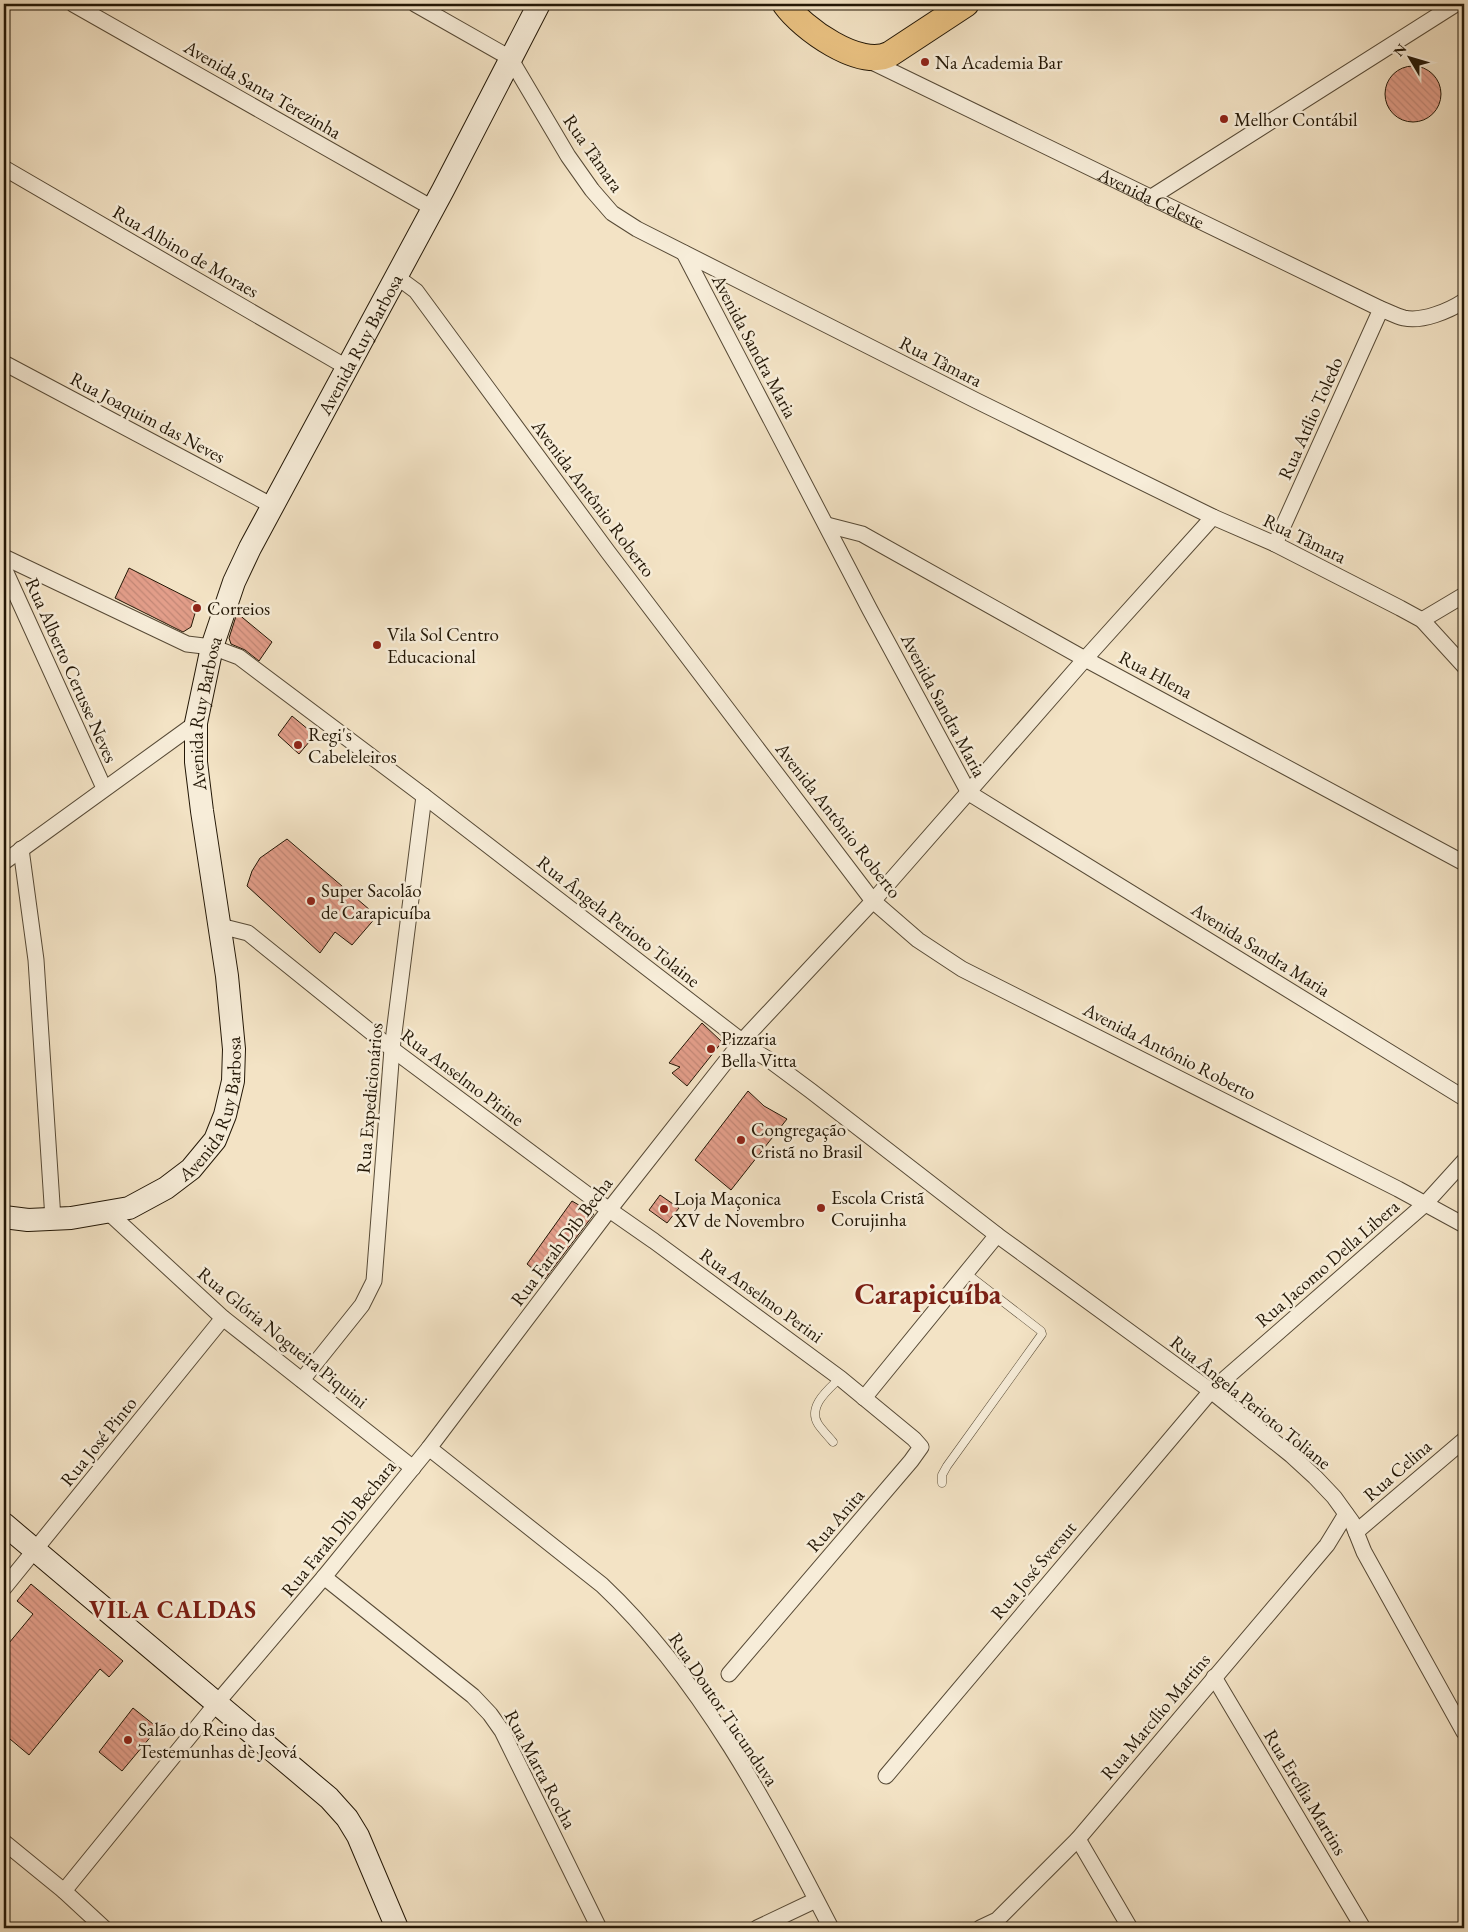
<svg xmlns="http://www.w3.org/2000/svg" width="1468" height="1932" font-family="'EB Garamond',serif">
	<defs>
		<pattern id="building-back-hatch" width="6" height="6" patternUnits="userSpaceOnUse" patternTransform="scale(1.25)"><rect width="6" height="6" fill="#e39e8a"/><path d="M-1 5l2 2M0 0l6 6M5-1l2 2" fill="none" stroke="#c28776"/></pattern>
	</defs>
	<rect width="100%" height="100%" fill="#f3e3c5"/>
	<filter id="stains"><feTurbulence type="fractalNoise" baseFrequency=".004" numOctaves="4"/><feColorMatrix values="0 0 0 0 .2 0 0 0 0 .09 0 0 0 0 .02 0 0 0 .5 -.17"/></filter>
	<radialGradient id="worn" r=".72"><stop offset=".6" stop-color="#630" stop-opacity="0"/><stop offset="1" stop-color="#630" stop-opacity=".3"/></radialGradient>
	<!-- building -->
	<g fill="url(#building-back-hatch)" stroke="#231706">
		<circle cx="1413" cy="94" r="28"/>
		<polygon points="129,568 198,603 191,627 183,632 115,598"/>
		<polygon points="237,613 272,642 259,661 245,650 231,644 229,638"/>
		<polygon points="292,716 315,735 299,754 278,735"/>
		<polygon points="287,839 377,916 352,945 335,932 320,953 247,886 252,871 260,858"/>
		<polygon points="702,1023 722,1042 687,1086 672,1073 680,1067 669,1063"/>
		<polygon points="748,1091 764,1106 787,1119 731,1190 695,1160"/>
		<polygon points="660,1195 679,1208 667,1223 649,1210"/>
		<polygon points="572,1201 594,1214 545,1279 527,1264"/>
		<polygon points="31,1584 123,1661 109,1677 100,1669 29,1755 4,1734 4,1649 33,1614 17,1601"/>
		<polygon points="133,1708 158,1728 122,1771 99,1752"/>
	</g>
	<g fill="none" stroke-linecap="round" stroke-linejoin="round">
		<!-- lane casing -->
		<g stroke="#574a36" stroke-width="9">
			<g id="lane">
				<path d="M833 1442C828 1436 822 1430 818 1424 807 1406 829 1389 840 1378"/>
				<polyline points="942,1483 942,1475 947,1466 1042,1334 1041,1331 966,1273"/>
			</g>
		</g>
		<!-- street casing -->
		<g stroke="#574a36" stroke-width="17">
			<g id="street">
				<polyline points="73,4 434,209"/>
				<polyline points="415,4 510,58 568,156 592,190 612,213 637,229 977,401 1213,517 1275,544 1400,608 1422,620 1464,666"/>
				<path id="s1" d="M868 60 1381 309C1389 312 1396 316 1404 318 1422 322 1449 311 1464 301"/>
				<polyline points="4,168 348,368"/>
				<polyline points="1150,198 1456,4"/>
				<polyline points="684,253 870,610 969,793 1464,1098"/>
				<polyline points="397,277 416,291 608,552 873,901 918,940 962,969 1398,1189 1464,1225"/>
				<polyline points="4,363 273,506"/>
				<polyline points="827,525 862,534 1085,659 1464,863"/>
				<polyline points="1275,544 1381,309"/>
				<polyline points="4,557 187,644 212,647 239,657 424,796 756,1052 768,1059 811,1091 997,1235 1211,1391 1291,1455 1315,1477 1334,1497 1352,1522 1364,1552 1464,1732"/>
				<polyline points="4,568 104,788"/>
				<polyline points="1422,620 1464,595"/>
				<polyline points="21,849 36,960 53,1219"/>
				<polyline points="4,862 196,723"/>
				<polyline points="220,926 248,933 392,1049 588,1195 654,1241 840,1378 914,1439 921,1447 911,1461 729,1674"/>
				<polyline points="108,1212 223,1318 413,1468"/>
				<polyline points="302,1380 362,1305 374,1281 392,1049 424,796"/>
				<polyline points="864,1398 997,1235"/>
				<path d="M429 1448 602 1585C701 1678 769 1808 831 1928"/>
				<polyline points="1356,1532 1464,1440"/>
				<polyline points="324,1577 473,1696 490,1714 502,1731 599,1928"/>
				<polyline points="4,1588 223,1318"/>
				<polyline points="1214,1677 1363,1928"/>
				<polyline points="886,1776 1211,1391 1425,1204 1464,1161"/>
				<polyline points="1078,1839 1130,1928"/>
				<polyline points="4,1842 64,1891 104,1928"/>
				<polyline points="64,1891 216,1704 324,1577 429,1448 609,1210 742,1041 873,901 1085,659 1213,517"/>
				<polyline points="757,1928 816,1900"/>
				<polyline points="980,1928 997,1920 1078,1839 1327,1545 1346,1514"/>
			</g>
		</g>
		<!-- secondary casing -->
		<g stroke="#231706" stroke-width="24">
			<g id="secondary">
				<path id="s2" d="M4 1217 28 1220 71 1218 129 1208 166 1188 191 1169 215 1140 225 1115 233 1081 234 1049 227 976 202 811 196 762V723L212 647 234 582 250 548 443 190 539 4"/>
				<polyline points="4,1524 329,1798 347,1818 358,1836 397,1928"/>
			</g>
		</g>
		<!-- primary casing -->
		<g stroke="#231706" stroke-width="27">
			<path id="primary" d="M785 4C802 28 860 70 890 54L966 4"/>
		</g>
		<!-- lane -->
		<use href="#lane" stroke="#f7edd9" stroke-width="8"/>
		<!-- street -->
		<use href="#street" stroke="#f7edd9" stroke-width="15"/>
		<!-- secondary -->
		<use href="#secondary" stroke="#f7edd9" stroke-width="22"/>
		<!-- primary -->
		<use href="#primary" stroke="#eac282" stroke-width="25"/>
	</g>
	<!-- markers -->
	<g fill="#8f2418" stroke="#f7edd9" stroke-width="2">
		<circle cx="925" cy="62" r="5"/>
		<circle cx="1224" cy="119" r="5"/>
		<circle cx="197" cy="608" r="5"/>
		<circle cx="377" cy="645" r="5"/>
		<circle cx="298" cy="745" r="5"/>
		<circle cx="311" cy="901" r="5"/>
		<circle cx="711" cy="1049" r="5"/>
		<circle cx="741" cy="1140" r="5"/>
		<circle cx="821" cy="1208" r="5"/>
		<circle cx="664" cy="1209" r="5"/>
		<circle cx="128" cy="1740" r="5"/>
	</g>
	<g text-anchor="middle" stroke-width="5" stroke-linejoin="round" paint-order="stroke">
		<!-- poi labels -->
		<g font-size="19" fill="#231706" stroke="#f7edd9" text-anchor="start">
			<text x="935" y="69">Na Academia Bar</text>
			<text x="1234" y="126">Melhor Contábil</text>
			<text x="207" y="615">Correios</text>
			<text x="387" y="641">Vila Sol Centro<tspan x="387" dy="22">Educacional</tspan></text>
			<text x="308" y="741">Regi's<tspan x="308" dy="22">Cabeleleiros</tspan></text>
			<text x="321" y="897">Super Sacolão<tspan x="321" dy="22">de Carapicuíba</tspan></text>
			<text x="721" y="1045">Pizzaria<tspan x="721" dy="22">Bella Vitta</tspan></text>
			<text x="751" y="1136">Congregação<tspan x="751" dy="22">Cristã no Brasil</tspan></text>
			<text x="831" y="1204">Escola Cristã<tspan x="831" dy="22">Corujinha</tspan></text>
			<text x="674" y="1205">Loja Maçonica<tspan x="674" dy="22">XV de Novembro</tspan></text>
			<text x="138" y="1736">Salão do Reino das<tspan x="138" dy="22">Testemunhas de Jeová</tspan></text>
		</g>
		<!-- street labels -->
		<g font-size="19" fill="#231706" stroke="#f7edd9">
			<text transform="translate(263 89) rotate(30)" y="7">Avenida Santa Terezinha</text>
			<text transform="translate(594 153) rotate(55)" y="7">Rua Tâmara</text>
			<text dy="7" stroke="none"><textPath href="#s1" startOffset="315">Avenida Celeste</textPath></text>
			<text transform="translate(186 251) rotate(30)" y="7">Rua Albino de Moraes</text>
			<text dy="7" stroke="none"><textPath href="#s2" startOffset="1075">Avenida Ruy Barbosa</textPath></text>
			<text transform="translate(755 346) rotate(62)" y="7">Avenida Sandra Maria</text>
			<text transform="translate(941 361) rotate(27)" y="7">Rua Tâmara</text>
			<text transform="translate(148 417) rotate(28)" y="7">Rua Joaquim das Neves</text>
			<text transform="translate(1310 418) rotate(-66)" y="7">Rua Atílio Toledo</text>
			<text transform="translate(594 498) rotate(53)" y="7">Avenida Antônio Roberto</text>
			<text transform="translate(1305 538) rotate(26)" y="7">Rua Tâmara</text>
			<text transform="translate(72 670) rotate(66)" y="7">Rua Alberto Cerusse Neves</text>
			<text transform="translate(1156 674) rotate(28)" y="7">Rua Hlena</text>
			<text transform="translate(944 705) rotate(62)" y="7">Avenida Sandra Maria</text>
			<text dy="7" stroke="none"><textPath href="#s2" startOffset="670">Avenida Ruy Barbosa</textPath></text>
			<text transform="translate(839 820) rotate(52)" y="7">Avenida Antônio Roberto</text>
			<text transform="translate(619 921) rotate(38)" y="7">Rua Ângela Perioto Tolaine</text>
			<text transform="translate(1261 949) rotate(32)" y="7">Avenida Sandra Maria</text>
			<text transform="translate(1170 1051) rotate(27)" y="7">Avenida Antônio Roberto</text>
			<text transform="translate(463 1077) rotate(37)" y="7">Rua Anselmo Pirine</text>
			<text transform="translate(369 1098) rotate(-85)" y="7">Rua Expedicionários</text>
			<text dy="7" stroke="none"><textPath href="#s2" startOffset="265">Avenida Ruy Barbosa</textPath></text>
			<text transform="translate(561 1241) rotate(-53)" y="7">Rua Farah Dib Becha</text>
			<text transform="translate(1327 1263) rotate(-41)" y="7">Rua Jacomo Della Libera</text>
			<text transform="translate(762 1295) rotate(36)" y="7">Rua Anselmo Perini</text>
			<text transform="translate(283 1337) rotate(39)" y="7">Rua Glória Nogueira Piquini</text>
			<text transform="translate(1251 1402) rotate(39)" y="7">Rua Ângela Perioto Toliane</text>
			<text transform="translate(98 1441) rotate(-51)" y="7">Rua José Pinto</text>
			<text transform="translate(1397 1470) rotate(-41)" y="7">Rua Celina</text>
			<text transform="translate(835 1520) rotate(-49)" y="7">Rua Anita</text>
			<text transform="translate(338 1528) rotate(-51)" y="7">Rua Farah Dib Bechara</text>
			<text transform="translate(1033 1570) rotate(-50)" y="7">Rua José Sversut</text>
			<text transform="translate(724 1709) rotate(56)" y="7">Rua Doutor Tucunduva</text>
			<text transform="translate(1155 1716) rotate(-50)" y="7">Rua Marcílio Martins</text>
			<text transform="translate(541 1769) rotate(62)" y="7">Rua Marta Rocha</text>
			<text transform="translate(1306 1792) rotate(59)" y="7">Rua Ercília Martins</text>
		</g>
		<!-- district labels -->
		<g font-size="24" font-weight="bold" letter-spacing="1" fill="#7a1f14" stroke="#f7edd9">
			<text x="173" y="1618">VILA CALDAS</text>
		</g>
		<!-- town labels -->
		<g font-size="29" font-weight="bold" fill="#7a1f14" stroke="#f7edd9">
			<text x="928" y="1304">Carapicuíba</text>
		</g>
	</g>
	<!-- margin -->
	<rect width="1468" height="1932" fill="none" stroke="#f3e3c5" stroke-width="20"/>
	<rect x="5" y="5" width="1458" height="1922" fill="none" stroke="#231706" stroke-width="2.5"/>
	<rect x="10" y="10" width="1448" height="1912" fill="none" stroke="#231706"/>
	<!-- north arrow -->
	<g transform="translate(1410 58) rotate(308)" stroke="#f7edd9" stroke-width="4" paint-order="stroke">
	<path d="M0-4L9 19L0 12L-9 19Z" fill="#231706"/>
	<text y="-8" font-size="14" font-weight="bold" text-anchor="middle" fill="#231706">N</text>
	</g>
	<rect width="100%" height="100%" filter="url(#stains)"/>
	<rect width="100%" height="100%" fill="url(#worn)"/>
</svg>
